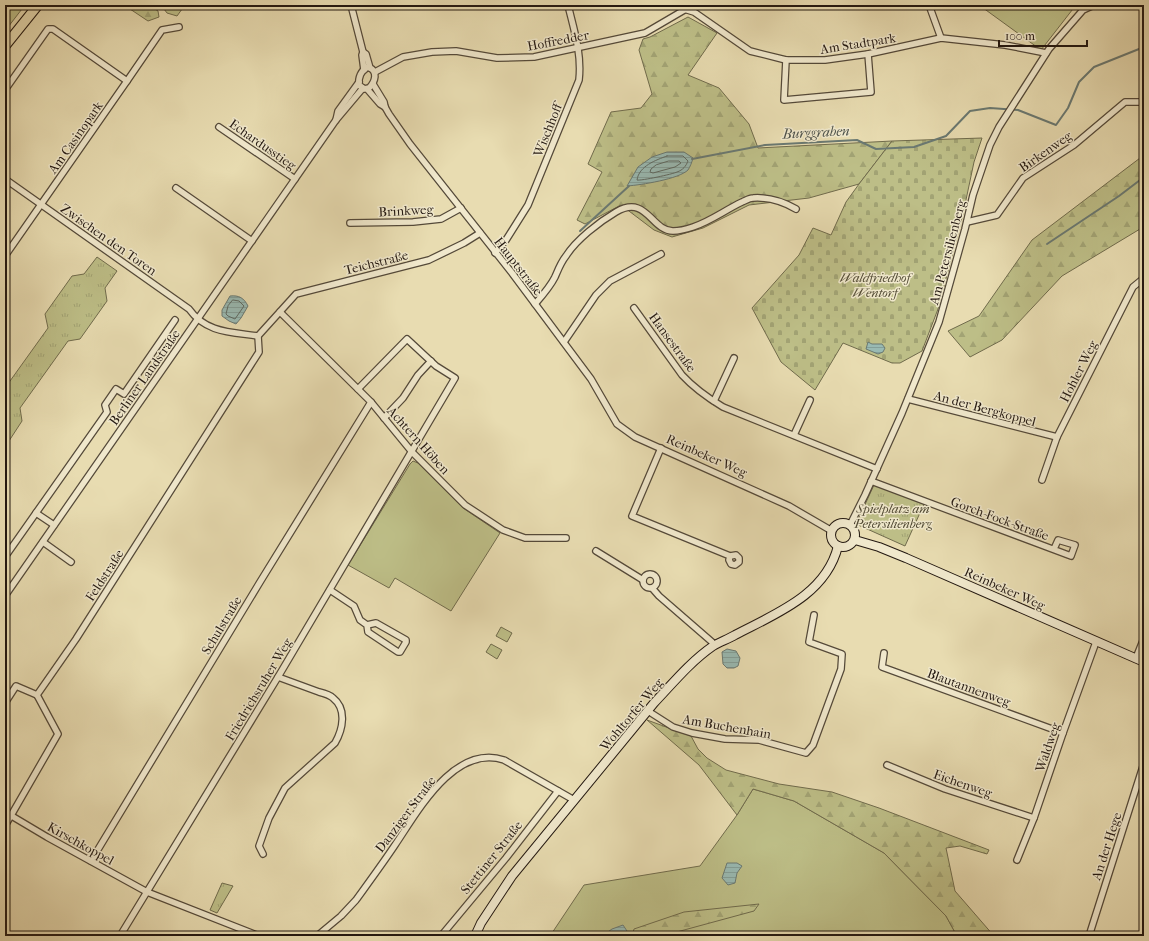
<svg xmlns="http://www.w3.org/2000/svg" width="1149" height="941" font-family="'IM FELL French Canon',serif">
	<defs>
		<pattern id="forest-firs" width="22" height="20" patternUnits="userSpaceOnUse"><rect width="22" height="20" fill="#bdbe87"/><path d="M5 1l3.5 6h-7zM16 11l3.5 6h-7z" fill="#a2a374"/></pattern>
		<pattern id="cemetery-stones" width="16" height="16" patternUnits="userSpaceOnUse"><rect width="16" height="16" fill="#bdbe87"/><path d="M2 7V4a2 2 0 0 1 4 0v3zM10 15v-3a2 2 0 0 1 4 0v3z" fill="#a2a374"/></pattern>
		<pattern id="park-tufts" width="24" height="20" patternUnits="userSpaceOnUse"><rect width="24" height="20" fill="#bdbe87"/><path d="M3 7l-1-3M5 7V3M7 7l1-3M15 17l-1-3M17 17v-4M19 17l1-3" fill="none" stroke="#a2a374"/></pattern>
		<pattern id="water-rules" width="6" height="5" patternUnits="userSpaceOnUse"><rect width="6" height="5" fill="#99bab3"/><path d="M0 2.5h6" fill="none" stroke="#849f99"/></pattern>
	</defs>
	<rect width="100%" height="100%" fill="#e8dcb1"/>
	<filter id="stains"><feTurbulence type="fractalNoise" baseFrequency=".005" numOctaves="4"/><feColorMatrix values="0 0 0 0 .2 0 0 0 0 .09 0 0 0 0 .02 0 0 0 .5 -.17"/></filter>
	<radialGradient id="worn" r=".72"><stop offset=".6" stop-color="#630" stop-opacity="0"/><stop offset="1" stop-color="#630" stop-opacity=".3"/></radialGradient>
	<!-- green -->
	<g fill="#bdbe87" stroke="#706b4c">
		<polygon points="5,5 25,5 5,31"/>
		<polygon points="979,5 1076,5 1041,50"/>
		<polygon points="413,461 418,463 463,508 500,533 451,611 395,578 389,588 348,565 410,464"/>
		<polygon points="501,627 512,633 507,642 496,636"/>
		<polygon points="491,644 502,650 497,659 486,652"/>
		<polygon points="753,789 794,801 884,853 946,916 957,936 550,936 584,885 700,866 737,815"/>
	</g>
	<!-- forest -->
	<g fill="url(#forest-firs)" stroke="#706b4c">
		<polygon points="124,5 149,5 158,11 159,17 148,21"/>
		<polygon points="688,17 717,33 688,75 719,88 749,124 758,148 892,141 859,184 809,198 749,205 703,228 672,237 654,230 621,205 585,224 577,220 602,172 588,164 611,112 641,108 652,94 639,50 643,39 650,37"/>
		<polygon points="1144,155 1144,236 1140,229 1062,276 1002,340 970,357 948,331 979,316 1032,240"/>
		<polygon points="647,720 691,736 698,749 707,758 726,770 779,784 832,792 879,808 989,850 987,854 960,846 946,848 955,891 994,936 957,936 946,916 884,853 794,801 753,789 737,815 699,765"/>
		<polygon points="759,904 754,911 673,933 671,936 632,936 634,929 684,912"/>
	</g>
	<!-- cemetery -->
	<polygon fill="url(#cemetery-stones)" stroke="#706b4c" points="982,138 974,162 963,214 938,309 922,351 900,363 892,363 843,343 815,390 781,362 752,308 799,255 813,228 831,235 846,202 859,184 892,141"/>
	<!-- park -->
	<g fill="url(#park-tufts)" stroke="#706b4c">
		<polygon points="161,5 185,5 177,16 167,13"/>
		<polygon points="97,257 117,271 105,288 107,301 80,339 68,341 20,408 22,421 7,444 5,444 5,388 48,328 45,314 72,276 84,274"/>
		<polygon points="874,485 924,504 905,546 856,524"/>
		<polygon points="222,883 233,886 217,913 210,910"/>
	</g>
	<!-- water -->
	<g fill="url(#water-rules)" stroke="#6a7972">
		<path d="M667 152H684L693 158C692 162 690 167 688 170 679 179 641 185 627 186L638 167 652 157Z"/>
		<path d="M230 296C239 295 244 298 248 306L241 318 236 324 229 321 222 316V310Z"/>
		<polygon points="868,342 872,344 882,344 885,348 883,352 878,354 866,349"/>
		<polygon points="727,649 736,651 740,658 738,666 734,668 727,668 723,664 722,652"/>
		<polygon points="727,863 737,863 742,866 737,873 735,883 728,885 722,878"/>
		<polygon points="623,925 627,931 623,936 602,936 612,929"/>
	</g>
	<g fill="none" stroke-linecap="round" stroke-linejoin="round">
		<!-- shore -->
		<g stroke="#5e6962" stroke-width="1">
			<path d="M667 156H683L688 161C686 166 683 170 677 172 673 174 641 181 637 180 639 166 656 160 667 156Z"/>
			<polygon points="669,161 679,161 681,163 675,167 653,173 650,172 651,169 656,165"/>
			<polygon points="233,300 239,301 244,306 235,319 228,316 226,314 228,306"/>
		</g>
		<!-- stream -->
		<g stroke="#6a7972" stroke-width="2">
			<polyline points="692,159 765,145 857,140 876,149 914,147 946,136 970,111 990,108 1018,110 1056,125 1068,108 1079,82 1094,67 1144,47"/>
			<polyline points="580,231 629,186"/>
			<polyline points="1047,244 1119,196 1144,177"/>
		</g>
		<!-- minor casing -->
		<g stroke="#544939" stroke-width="8">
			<g id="minor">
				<polyline points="351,5 363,52 366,54 370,68"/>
				<polyline points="677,5 681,8 694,12 750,51 786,60 825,60 868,54 941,38 1005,45 1046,53"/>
				<polyline points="929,5 941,38"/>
				<polyline points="363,52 362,55 364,70"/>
				<polyline points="786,60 784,100 871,92 868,54"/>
				<path d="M368 67C379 71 375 82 369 88L364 89 359 85C358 78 361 70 368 67Z"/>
				<polyline points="375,72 403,57 432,52 456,51 497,58 534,57 645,33 686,9 691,8 693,5"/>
				<polyline points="127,81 162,30 179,27"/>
				<polyline points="373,84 384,102 385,107 389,114 410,144 512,273 591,379 617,424 635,437 789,506 832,531"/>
				<polyline points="367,89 380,104 385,107"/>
				<polyline points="5,90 48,29 53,29 127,81 5,256"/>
				<polyline points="336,120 338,111 359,82"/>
				<polyline points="219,127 295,179"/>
				<path d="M5 179 189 309C206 333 231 332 258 336L296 294 429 260 464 243 480 233"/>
				<polyline points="176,188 252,241"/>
				<polyline points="967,222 997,215 1023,178 1074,145 1125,102 1142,102"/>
				<polyline points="350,223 413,222 441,219 461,208"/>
				<path d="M495 253 506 240 528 205 579 80C582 54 574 30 568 5"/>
				<path d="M535 304C542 296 550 287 555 277 558 270 561 262 566 256 576 240 599 222 616 212 647 194 651 231 673 231 680 231 687 229 693 227 711 221 725 210 742 202 745 201 749 198 753 198 768 197 784 202 796 209"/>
				<path d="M634 308 682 375C694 388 708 398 723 407L877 469"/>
				<polyline points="280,312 371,402 412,452 465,505 503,530 525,538 566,538"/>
				<polyline points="564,342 596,295 610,281 661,254"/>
				<polyline points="908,399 1057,437"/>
				<polyline points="714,401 734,358"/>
				<polyline points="384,418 403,398 418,375 431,361"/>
				<polyline points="794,435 810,400"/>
				<polyline points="661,448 632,516 730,556 736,555 739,558 739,562 735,565 731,564 729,560 730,556"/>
				<polyline points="1042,480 1057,437 1133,287 1144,278"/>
				<polyline points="871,481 1071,556 1075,545 1058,540 1054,549"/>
				<polyline points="36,513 54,525"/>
				<polyline points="850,525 865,495 902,413 939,322 965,229 973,195 990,145 999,127 1049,49 1083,10 1094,5"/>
				<polyline points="43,542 71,562"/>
				<polyline points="596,551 643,580"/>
				<polyline points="5,557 107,412 105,405 116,389 124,394 175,320"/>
				<circle cx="650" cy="581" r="7"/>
				<polyline points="652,588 659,596 712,642 714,646"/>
				<polyline points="330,590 354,606 360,620 367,625 368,632 398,652 400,652 406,642 406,640 376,623 367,625"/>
				<polyline points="5,596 336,120 363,88"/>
				<polyline points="884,653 882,667 1063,733"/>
				<polyline points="1136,658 1144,638"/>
				<polyline points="5,703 16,686 37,695"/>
				<polyline points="648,711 673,727 692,733 725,739 759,740 806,753 813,745 841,669 842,654 809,642 814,615"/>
				<polyline points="887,765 945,789 1034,818"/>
				<polyline points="5,812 47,837 147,892 259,936"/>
				<polyline points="5,826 58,734 37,695 76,639 259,352 258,336"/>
				<path d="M263 854 259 846 269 818 285 788 335 743C343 729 347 709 333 698 330 695 323 693 319 692 305 687 292 682 278 677"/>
				<polyline points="1017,860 1034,818 1063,733 1096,642"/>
				<polyline points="91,861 260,582 371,402"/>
				<polyline points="120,936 278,677 455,378 436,366 407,339 358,389"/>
				<path d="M317 936 341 916 356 900C369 882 383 863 395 845 418 811 454 744 504 760L574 800"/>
				<polyline points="441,936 506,858 558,791"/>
				<polyline points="1089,936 1144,763"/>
			</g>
		</g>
		<!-- secondary casing -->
		<g stroke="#231811" stroke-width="10">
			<g id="secondary">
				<circle cx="843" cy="535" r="12"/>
				<polyline points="855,540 879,547 906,558 1144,662"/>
				<path d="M475 936 481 923 512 876 654 703C673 683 690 662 713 646 720 642 728 639 735 635 775 614 826 595 838 546"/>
			</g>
		</g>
		<!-- primary casing -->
		<g stroke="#231811" stroke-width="11">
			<polyline id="primary" points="5,46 38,5"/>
		</g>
		<!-- minor -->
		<use href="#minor" stroke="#f0e8cc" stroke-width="5.5"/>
		<!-- secondary -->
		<use href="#secondary" stroke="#f0e8cc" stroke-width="8"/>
		<!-- primary -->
		<use href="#primary" stroke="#e8dcb1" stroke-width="9"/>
	</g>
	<g text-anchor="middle" stroke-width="3" stroke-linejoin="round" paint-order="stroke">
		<!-- street labels -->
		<g font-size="13" fill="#231811" stroke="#f0e8cc">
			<text transform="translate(558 40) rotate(-11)" y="5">Hoffredder</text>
			<text transform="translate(858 43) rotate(-9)" y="5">Am Stadtpark</text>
			<text transform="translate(547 130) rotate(-68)" y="5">Wischhoff</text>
			<text transform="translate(75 137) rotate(-55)" y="5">Am Casinopark</text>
			<text transform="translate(263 144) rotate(35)" y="5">Echardusstieg</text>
			<text transform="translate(1045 151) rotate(-35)" y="5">Birkenweg</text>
			<text transform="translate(406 210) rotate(-3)" y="5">Brinkweg</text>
			<text transform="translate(109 239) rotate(35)" y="5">Zwischen den Toren</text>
			<text transform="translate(947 252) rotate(-75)" y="5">Am Petersilienberg</text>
			<text transform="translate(376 262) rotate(-14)" y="5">Teichstraße</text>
			<text transform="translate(519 266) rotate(52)" y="5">Hauptstraße</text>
			<text transform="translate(673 342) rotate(54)" y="5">Hansestraße</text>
			<text transform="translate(1078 371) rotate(-63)" y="5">Hohler Weg</text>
			<text transform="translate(144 377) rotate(-55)" y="5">Berliner Landstraße</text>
			<text transform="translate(985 408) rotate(15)" y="5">An der Bergkoppel</text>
			<text transform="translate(419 440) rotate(48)" y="5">Achtern Höben</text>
			<text transform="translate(707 455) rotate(24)" y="5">Reinbeker Weg</text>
			<text transform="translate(1000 518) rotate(20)" y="5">Gorch-Fock-Straße</text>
			<text transform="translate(104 575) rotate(-57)" y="5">Feldstraße</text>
			<text transform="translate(1005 588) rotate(24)" y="5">Reinbeker Weg</text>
			<text transform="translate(221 625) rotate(-59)" y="5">Schulstraße</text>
			<text transform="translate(969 687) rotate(20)" y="5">Blautannenweg</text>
			<text transform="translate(258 689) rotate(-59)" y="5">Friedrichsruher Weg</text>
			<text transform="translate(631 714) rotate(-50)" y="5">Wohltorfer Weg</text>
			<text transform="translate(727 726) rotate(10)" y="5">Am Buchenhain</text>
			<text transform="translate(1047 747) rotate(-71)" y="5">Waldweg</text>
			<text transform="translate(963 783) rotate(19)" y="5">Eichenweg</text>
			<text transform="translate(405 814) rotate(-53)" y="5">Danziger Straße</text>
			<text transform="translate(81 843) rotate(29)" y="5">Kirschkoppel</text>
			<text transform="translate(1106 846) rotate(-72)" y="5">An der Hege</text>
			<text transform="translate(491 857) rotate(-51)" y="5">Stettiner Straße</text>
		</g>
		<!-- park labels -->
		<g font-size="13" font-style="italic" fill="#514a34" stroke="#f0e8cc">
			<text x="875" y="282">Waldfriedhof<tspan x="875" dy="15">Wentorf</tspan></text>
			<text x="893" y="513">Spielplatz am<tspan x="893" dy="15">Petersilienberg</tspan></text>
		</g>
		<!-- water labels -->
		<g font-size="14" font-style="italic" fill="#4c514a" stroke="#f0e8cc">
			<text transform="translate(816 132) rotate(-3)" y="5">Burggraben</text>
		</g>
	</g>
	<!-- margin -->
	<rect width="1149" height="941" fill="none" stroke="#e8dcb1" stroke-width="20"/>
	<rect x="6" y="6" width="1137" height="929" fill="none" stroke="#231811" stroke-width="2"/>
	<rect x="10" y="10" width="1129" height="921" fill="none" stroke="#231811"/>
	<!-- scale -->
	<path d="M999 40v6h88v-6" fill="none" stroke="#231811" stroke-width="2"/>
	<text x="1005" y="40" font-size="12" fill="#231811" stroke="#f0e8cc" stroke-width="3" paint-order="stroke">100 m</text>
	<rect width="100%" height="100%" filter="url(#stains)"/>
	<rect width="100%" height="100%" fill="url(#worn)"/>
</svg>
